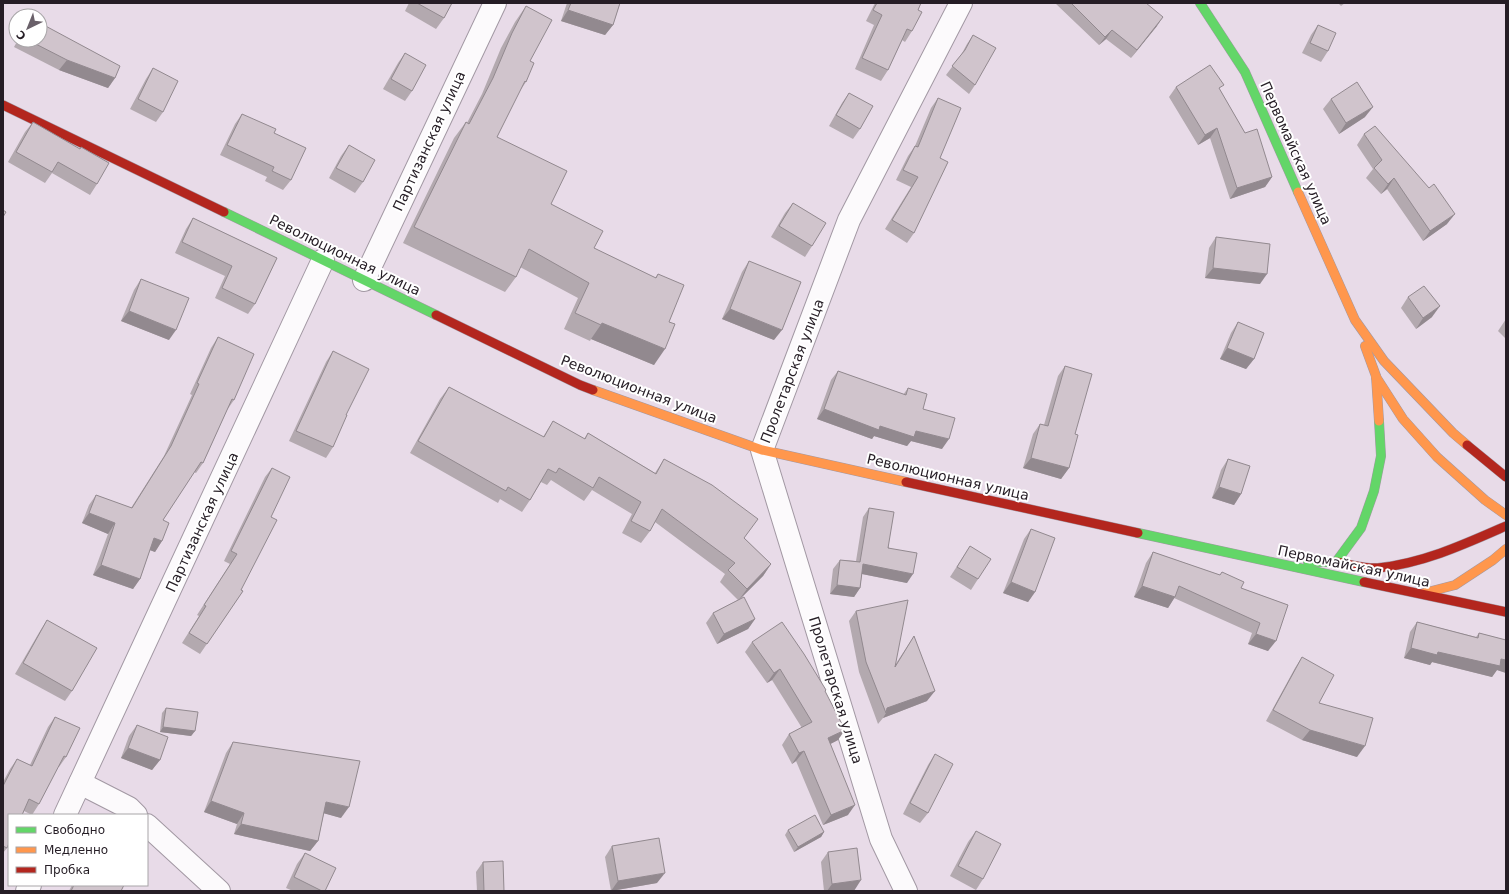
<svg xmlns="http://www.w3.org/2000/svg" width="1509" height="894" font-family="'DejaVu Sans',sans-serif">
	<rect width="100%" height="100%" fill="#e8dbe8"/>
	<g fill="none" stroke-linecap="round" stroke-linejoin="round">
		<!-- street casing -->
		<g stroke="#a298a3" stroke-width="24">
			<g id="street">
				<polyline points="364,280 495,3"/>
				<polyline points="80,783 129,808 136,815"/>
				<polyline points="65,815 323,260"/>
				<polyline points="147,825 219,891"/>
				<polyline points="27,891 30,885"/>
				<polyline points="906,891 881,839 762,450 849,220 961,3"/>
			</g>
		</g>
		<!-- fast casing -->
		<g stroke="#a298a3" stroke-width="10">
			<g id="fast">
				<polyline points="1200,3 1245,72 1298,192"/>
				<polyline points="224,212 436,315"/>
				<polyline points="1138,533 1364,582"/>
				<polyline points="1308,562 1336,562 1361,528 1374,491 1381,456 1379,421"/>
			</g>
		</g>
		<!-- slow casing -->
		<g stroke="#a298a3" stroke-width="10">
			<g id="slow">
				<polyline points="1298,192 1355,320 1384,361 1453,433 1467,445"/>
				<polyline points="1365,346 1376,376 1379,421"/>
				<polyline points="1376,377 1403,419 1437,457 1485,500 1506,515"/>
				<polyline points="593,390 762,450 906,482"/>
				<polyline points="1424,593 1455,585 1493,560 1506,549"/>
			</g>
		</g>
		<!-- jam casing -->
		<g stroke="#a298a3" stroke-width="10">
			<g id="jam">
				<polyline points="3,105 224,212"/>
				<polyline points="436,315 580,385 593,390"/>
				<polyline points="1467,445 1506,477"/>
				<polyline points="906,482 1138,533"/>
				<path d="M1336 562C1348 564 1366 569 1378 568 1424 563 1465 544 1506 526"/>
				<polyline points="1364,582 1506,612"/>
			</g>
		</g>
		<!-- street -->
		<use href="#street" stroke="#fcfafc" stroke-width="22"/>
		<!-- fast -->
		<use href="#fast" stroke="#63d668" stroke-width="9"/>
		<!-- slow -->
		<use href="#slow" stroke="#ff974d" stroke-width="9"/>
		<!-- jam -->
		<use href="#jam" stroke="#b3261e" stroke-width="9"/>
	</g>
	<!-- wall -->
	<g fill="#b3a9af">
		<polygon points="409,3 452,3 444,18 436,29 405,11"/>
		<polygon points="567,3 620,3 613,25 605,35 561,21"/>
		<polygon points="875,3 921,3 918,10 912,31 905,42 902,40 888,70 881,81 855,69 874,25 866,21"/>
		<polygon points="1055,3 1146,3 1157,26 1131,58 1106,39 1099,45"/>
		<polygon points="1338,3 1345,3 1341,6"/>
		<polygon points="526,6 530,61 526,82 519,92 497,137 551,204 594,248 655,278 658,274 669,322 654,365 591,339 590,341 564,329 578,298 520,267 516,277 505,292 403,243 454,138 466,122 467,123 482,94 501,48 515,22"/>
		<polygon points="1318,25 1328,51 1321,62 1302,53 1311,35"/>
		<polygon points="973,35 975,85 969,94 946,75 961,55 967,44"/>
		<polygon points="18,40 40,40 115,78 108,88 59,70 14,47"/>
		<polygon points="405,53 412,91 405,101 383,89 398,63"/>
		<polygon points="153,68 163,112 156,122 130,109 146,79"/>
		<polygon points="1176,87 1220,90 1245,133 1272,177 1265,187 1230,199 1210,138 1198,145 1169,97"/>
		<polygon points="849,93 860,129 853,139 829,126 842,103"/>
		<polygon points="938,98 940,158 914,233 907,243 885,229 911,187 896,180 908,156 915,146 931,108"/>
		<polygon points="1331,99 1365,117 1339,134 1323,109"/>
		<polygon points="242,114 274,133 291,180 283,190 265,181 267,177 220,155 235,124"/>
		<polygon points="33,122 97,184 90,195 52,173 45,183 8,162 25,132"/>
		<polygon points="1364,134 1429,188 1447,224 1423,241 1387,189 1381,194 1366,178 1373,169 1357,145"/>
		<polygon points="349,145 363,182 355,193 329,178 341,156"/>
		<polygon points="793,203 812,246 805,257 771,237 785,213"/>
		<polygon points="193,218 277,258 255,304 248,314 215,298 225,276 175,253 186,229"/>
		<polygon points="1216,237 1260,284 1205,278 1209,248"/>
		<polygon points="749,261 774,340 722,319 742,272"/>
		<polygon points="141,279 169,340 121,321 134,290"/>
		<polygon points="1408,297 1432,317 1416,329 1401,308"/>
		<polygon points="1506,319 1506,339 1498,331"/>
		<polygon points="1238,322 1254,359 1246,369 1220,359 1231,333"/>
		<polygon points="218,337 234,400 227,410 203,463 196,473 194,472 163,520 162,541 155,552 150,550 140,579 133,589 93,575 108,534 82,523 89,505 96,495 131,508 164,456 192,395 190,394 211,348"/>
		<polygon points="333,351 346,415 333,447 326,458 289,441 326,362"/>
		<polygon points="1065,366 1075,434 1069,468 1061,479 1023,468 1033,434 1040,424 1044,425 1058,376"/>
		<polygon points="838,371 903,395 908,388 923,409 942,449 911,441 907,446 874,436 872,439 817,419 831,380"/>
		<polygon points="449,387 543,437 553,421 584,439 588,433 655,473 664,459 771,564 763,576 739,600 755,619 748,629 717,644 706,623 713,613 738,600 720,582 725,574 655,522 650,531 641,543 622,533 632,514 592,490 584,501 551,480 547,485 541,482 530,500 522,512 500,499 498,503 410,453 440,399"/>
		<polygon points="1228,459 1241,494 1234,505 1212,498 1221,470"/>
		<polygon points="272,468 271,517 241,590 243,591 200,654 182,643 199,616 197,615 230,564 224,561 265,477"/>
		<polygon points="869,508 907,583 862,574 860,588 854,597 830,594 833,569 840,560 856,561 863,517"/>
		<polygon points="1031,529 1035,592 1028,602 1003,593 1024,539"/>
		<polygon points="970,546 978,579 971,590 950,577"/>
		<polygon points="1153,552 1220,575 1222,572 1241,588 1288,605 1268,651 1248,644 1252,633 1174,598 1168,608 1134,597 1146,563"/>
		<polygon points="856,611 895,665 914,636 927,701 883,718 878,724 859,672 849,621"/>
		<polygon points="47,620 72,691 65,701 15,674 40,631"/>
		<polygon points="1417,622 1476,637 1479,633 1506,640 1506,673 1497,670 1492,677 1432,662 1430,665 1404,658 1410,632"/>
		<polygon points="752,642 826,690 825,692 838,740 830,744 848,815 823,825 796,761 792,764 782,745 789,734 802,728 772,680 767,683 745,652"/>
		<polygon points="1302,657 1319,703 1357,757 1302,740 1266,721 1295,668"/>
		<polygon points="166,708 195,731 191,736 160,732 162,713"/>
		<polygon points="55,717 66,757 59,767 58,767 39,804 32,815 24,811 7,848 3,853 3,782 10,769 17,759 30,765 48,727"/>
		<polygon points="137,725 160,760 152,770 121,758 129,736"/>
		<polygon points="233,742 341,818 324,813 318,841 310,851 234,834 237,824 204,812 226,753"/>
		<polygon points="935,754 928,813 920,823 903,814 928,765"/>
		<polygon points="788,830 824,832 821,837 794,852 785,835"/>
		<polygon points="976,831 983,879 976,890 950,876 968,842"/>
		<polygon points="612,846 657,883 611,891 605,857"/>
		<polygon points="828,852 854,891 824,891 821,862"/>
		<polygon points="305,853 325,891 293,891 286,888 297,864"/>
		<polygon points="483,862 504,891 477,891 476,872"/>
		<polygon points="72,885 124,885 121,891 69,891"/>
	</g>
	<!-- shaded-wall -->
	<g fill="#92898f">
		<polygon points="568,10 613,25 605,35 561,21"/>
		<polygon points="1163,17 1157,26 1131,58 1137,50"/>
		<polygon points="1112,30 1106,39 1099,45 1105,37"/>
		<polygon points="67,60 115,78 108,88 59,70"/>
		<polygon points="1373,107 1365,117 1339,134 1346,123"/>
		<polygon points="1217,128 1210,138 1198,145 1205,135"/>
		<polygon points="1272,177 1265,187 1230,199 1237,188"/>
		<polygon points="1394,178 1387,189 1381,194 1388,184"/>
		<polygon points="1455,214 1447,224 1423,241 1430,231"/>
		<polygon points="1213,268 1267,274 1260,284 1205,278"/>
		<polygon points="1440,306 1432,317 1416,329 1423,318"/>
		<polygon points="730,309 782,330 774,340 722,319"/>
		<polygon points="129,311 176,330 169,340 121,321"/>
		<polygon points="602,323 665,349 654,365 591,339"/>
		<polygon points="1227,348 1254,359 1246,369 1220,359"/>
		<polygon points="824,409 880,426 916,431 949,439 942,449 911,441 907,446 874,436 872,439 817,419"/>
		<polygon points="1031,458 1069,468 1061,479 1023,468"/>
		<polygon points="1219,487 1241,494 1234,505 1212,498"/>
		<polygon points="89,513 115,523 108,534 82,523"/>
		<polygon points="154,538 162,541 155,552 147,549"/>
		<polygon points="771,564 763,576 738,601 747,589"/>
		<polygon points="863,564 913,574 907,583 857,573"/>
		<polygon points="101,565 140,579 133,589 93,575"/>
		<polygon points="1011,582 1035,592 1028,602 1003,593"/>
		<polygon points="837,585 860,588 854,597 830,594"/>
		<polygon points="1142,586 1175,597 1168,608 1134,597"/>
		<polygon points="755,619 748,629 717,644 724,634"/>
		<polygon points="1256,634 1276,641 1268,651 1248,644"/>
		<polygon points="1411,648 1438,652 1501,659 1506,660 1506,673 1497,670 1492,677 1432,662 1430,665 1404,658"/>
		<polygon points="780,669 772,680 767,683 774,673"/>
		<polygon points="935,691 927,701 883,718 886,713 887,708"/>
		<polygon points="163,727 195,731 191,736 160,732"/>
		<polygon points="845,730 838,740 821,749 828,738"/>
		<polygon points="1310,730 1365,746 1357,757 1302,740"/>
		<polygon points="128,748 160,760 152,770 121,758"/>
		<polygon points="804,751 796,761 792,764 799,753"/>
		<polygon points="211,801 244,813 237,824 204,812"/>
		<polygon points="326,802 349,807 341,818 319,812"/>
		<polygon points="855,805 848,815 823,825 831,815"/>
		<polygon points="241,824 318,841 310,851 234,834"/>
		<polygon points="824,832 821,837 794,852 798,847"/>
		<polygon points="665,873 657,883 611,891 618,881"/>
		<polygon points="861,880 854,891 827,891 832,884"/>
	</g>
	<!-- building -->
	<g fill="#d0c4cc" stroke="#92898f">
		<polygon points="417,3 452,3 444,18"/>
		<polygon points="571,3 620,3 613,25 568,10"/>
		<polygon points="877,3 921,3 918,10 922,12 912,31 907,29 888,70 862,58 882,15 873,10"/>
		<polygon points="1071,3 1146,3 1163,17 1137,50 1112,30 1105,37"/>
		<polygon points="526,6 552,20 530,61 534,63 526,82 525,81 497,137 567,171 551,204 603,231 594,248 656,278 658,274 684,285 669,322 675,324 665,349 602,323 601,325 575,313 589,283 529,249 516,277 414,227 466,122 469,124 493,78 512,33"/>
		<polygon points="40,23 120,66 115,78 67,60 28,40 40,40"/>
		<polygon points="1318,25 1336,33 1328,51 1310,43"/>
		<polygon points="973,35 996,48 975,85 952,66 965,50"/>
		<polygon points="405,53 426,65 412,91 391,79"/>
		<polygon points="1210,65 1224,85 1219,88 1245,133 1257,129 1272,177 1237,188 1217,128 1205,135 1176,87"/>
		<polygon points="153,68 178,81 163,112 138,99"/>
		<polygon points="1357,82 1373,107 1346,123 1331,99"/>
		<polygon points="849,93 873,106 860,129 836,115"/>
		<polygon points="938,98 961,108 940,158 948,162 914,233 892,220 918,177 903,170 915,146 918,147"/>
		<polygon points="242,114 276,129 274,133 306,148 291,180 272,171 274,167 227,145"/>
		<polygon points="33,122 80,149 81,147 109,163 97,184 58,162 52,172 16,152"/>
		<polygon points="1375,126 1429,188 1434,184 1455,214 1430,231 1394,178 1388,184 1374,168 1382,160 1364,134"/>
		<polygon points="349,145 375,160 363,182 336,168"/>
		<polygon points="793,203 826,223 812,246 779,226"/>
		<polygon points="3,210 6,212 3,217"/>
		<polygon points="193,218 277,258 255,304 222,288 232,266 182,242"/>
		<polygon points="1216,237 1270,244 1267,274 1213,268"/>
		<polygon points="749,261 801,282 782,330 730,309"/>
		<polygon points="141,279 189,298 176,330 129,311"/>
		<polygon points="1424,286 1440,306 1423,318 1408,297"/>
		<polygon points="1238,322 1264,333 1254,359 1227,348"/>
		<polygon points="218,337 254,354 234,400 232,399 203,463 201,462 163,520 169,523 162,541 154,538 140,579 101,565 115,523 89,513 96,495 132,508 171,446 199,384 197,383"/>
		<polygon points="333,351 369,369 346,415 347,415 333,447 296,431"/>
		<polygon points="1065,366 1092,374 1075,434 1078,435 1069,468 1031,458 1040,424 1048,426"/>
		<polygon points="838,371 906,395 908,388 927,394 923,409 955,418 949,439 916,431 914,437 880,426 879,430 824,409"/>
		<polygon points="449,387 544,437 553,421 585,439 588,433 656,474 664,459 712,485 758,519 744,538 771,564 747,589 728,570 735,563 662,509 650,531 631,521 641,502 599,477 593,488 559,468 556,473 548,469 530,500 508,487 506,491 418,441"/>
		<polygon points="1228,459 1250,466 1241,494 1219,487"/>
		<polygon points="272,468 290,477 271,517 277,520 241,590 243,591 207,644 189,633 206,606 204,605 237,554 231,551"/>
		<polygon points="869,508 894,512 888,548 917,553 913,574 863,564 860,588 837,585 840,560 860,562"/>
		<polygon points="1031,529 1055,538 1035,592 1011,582"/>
		<polygon points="970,546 991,559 978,579 957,567"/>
		<polygon points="1153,552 1220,575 1222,572 1244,582 1241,588 1288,605 1276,641 1256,634 1260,623 1179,586 1175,597 1142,586"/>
		<polygon points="744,597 755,619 724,634 713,613"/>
		<polygon points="908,600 895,667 914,636 935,691 887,708 886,713 866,662 856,611"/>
		<polygon points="47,620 97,648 72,691 23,663"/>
		<polygon points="782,622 804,654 826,690 825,691 845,730 828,738 855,805 831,815 804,751 799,753 789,734 812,722 780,669 774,673 752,642"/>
		<polygon points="1417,622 1478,638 1479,633 1506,640 1506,660 1501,659 1500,666 1438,652 1437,655 1411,648"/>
		<polygon points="1302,657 1334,675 1319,703 1373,718 1365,746 1310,730 1273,710"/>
		<polygon points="166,708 198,712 195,731 163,727"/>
		<polygon points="55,717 80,728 66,757 64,756 39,804 29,799 22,815 9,815 9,843 7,848 3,846 3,786 17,759 32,766"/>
		<polygon points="137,725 168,737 160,760 128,748"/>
		<polygon points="233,742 360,761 349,807 326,802 318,841 241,824 244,813 211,801"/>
		<polygon points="935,754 953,764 928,813 910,803"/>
		<polygon points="815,815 824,832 798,847 788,830"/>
		<polygon points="976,831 1001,844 983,879 958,866"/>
		<polygon points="659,838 665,873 618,881 612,846"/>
		<polygon points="857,848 861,880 832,884 828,852"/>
		<polygon points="305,853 336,868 325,891 322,891 294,877"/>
		<polygon points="503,861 504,891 484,891 483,862"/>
		<polygon points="74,885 124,885 121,891 71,891"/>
	</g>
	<g text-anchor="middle" stroke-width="4" stroke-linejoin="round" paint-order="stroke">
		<!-- street labels -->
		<g font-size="14" fill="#251d25" stroke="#fff">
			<text transform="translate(429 141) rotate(-65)" y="5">Партизанская улица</text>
			<text transform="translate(1296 153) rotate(66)" y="5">Первомайская улица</text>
			<text transform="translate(345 255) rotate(26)" y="5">Революционная улица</text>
			<text transform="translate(792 371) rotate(-69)" y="5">Пролетарская улица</text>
			<text transform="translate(639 389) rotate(21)" y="5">Революционная улица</text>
			<text transform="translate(948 477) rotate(13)" y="5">Революционная улица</text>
			<text transform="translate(202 522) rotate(-65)" y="5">Партизанская улица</text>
			<text transform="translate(1354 566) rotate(12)" y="5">Первомайская улица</text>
			<text transform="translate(836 690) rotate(73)" y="5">Пролетарская улица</text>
		</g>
	</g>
	<!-- border -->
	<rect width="1509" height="894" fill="none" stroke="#251d25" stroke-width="8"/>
	<!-- legend -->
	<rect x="8" y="814" width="140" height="72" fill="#ffffff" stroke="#a8a5a8"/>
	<rect x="16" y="827" width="20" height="6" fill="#63d668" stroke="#a8a5a8"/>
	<text x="44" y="834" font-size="12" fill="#251d25">Свободно</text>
	<rect x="16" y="847" width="20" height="6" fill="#ff974d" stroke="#a8a5a8"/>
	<text x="44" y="854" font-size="12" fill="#251d25">Медленно</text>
	<rect x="16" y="867" width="20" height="6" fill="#b3261e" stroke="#a8a5a8"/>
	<text x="44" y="874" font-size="12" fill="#251d25">Пробка</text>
	<!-- north arrow -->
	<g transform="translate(28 28) rotate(223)"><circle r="19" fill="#ffffff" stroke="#a8a5a8"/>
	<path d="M0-3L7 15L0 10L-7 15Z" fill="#696069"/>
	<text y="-6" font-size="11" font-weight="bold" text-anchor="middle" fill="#251d25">С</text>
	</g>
</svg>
